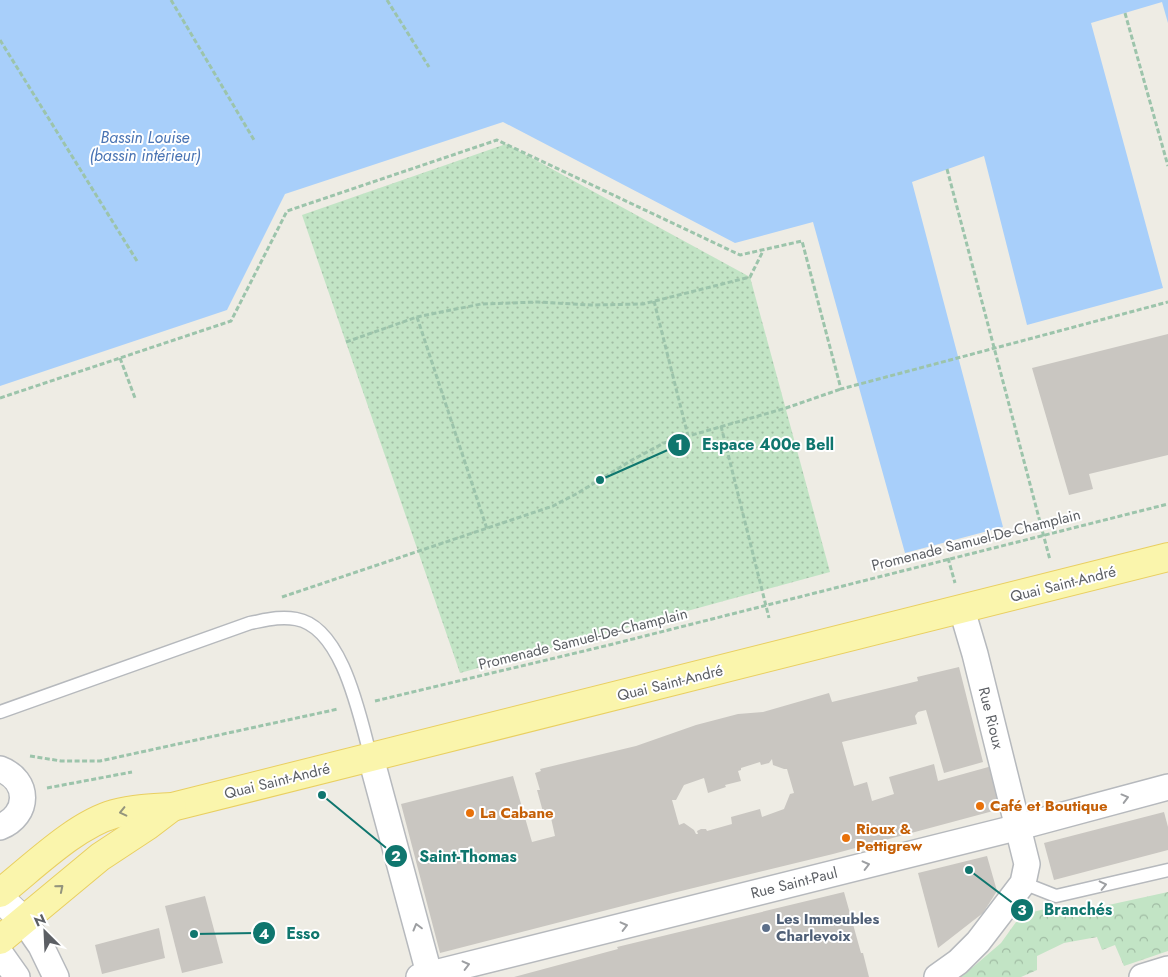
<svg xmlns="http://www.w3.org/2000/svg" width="1168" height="977" font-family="Jost,sans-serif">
	<defs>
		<pattern id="forest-crowns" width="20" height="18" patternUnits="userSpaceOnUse" patternTransform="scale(1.25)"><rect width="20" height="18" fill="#c2e4c5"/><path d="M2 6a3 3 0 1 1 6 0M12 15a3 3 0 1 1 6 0" fill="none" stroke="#a1bca4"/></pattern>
		<pattern id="park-dots" width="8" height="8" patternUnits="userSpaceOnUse" patternTransform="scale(1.25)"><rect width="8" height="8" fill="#c2e4c5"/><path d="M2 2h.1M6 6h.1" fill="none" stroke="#a1bca4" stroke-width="1.8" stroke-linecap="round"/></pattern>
	</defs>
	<rect width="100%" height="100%" fill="#eeece4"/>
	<!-- forest -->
	<polygon fill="url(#forest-crowns)" points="1168,892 1168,951 1124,966 1115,945 1102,950 1097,937 1064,943 1037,956 1037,970 1021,977 957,977 973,967 1001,943 1021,915 1049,908 1058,916"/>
	<!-- park -->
	<polygon fill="url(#park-dots)" points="506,144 750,277 830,572 460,673 302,215"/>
	<!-- water -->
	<polygon fill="#a8cffa" points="0,0 1168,0 1168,23 1162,2 1091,23 1163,288 1027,325 984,156 912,182 1003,527 905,553 813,222 735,243 503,122 285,194 227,310 0,386"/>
	<!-- building -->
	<g fill="#c9c6c1" fill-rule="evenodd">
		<polygon points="1168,334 1168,455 1089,474 1093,489 1069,495 1032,368"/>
		<path d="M959 667 983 762 944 773 926 710 918 712 915 716 917 724 842 742 854 786 867 782 872 801 894 794 889 777 934 764 938 781 992 766 1008 807 833 854 673 893 440 953 401 804 513 776 532 842 555 836 551 818 545 819 537 790H540L535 773 541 771 540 769 636 746 696 725 738 714 763 712 829 693 832 702 918 681 917 677ZM772 759 773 765 784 769H787L794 793 790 794 784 809 762 817 760 809 731 817 732 824 707 831 706 829H701L697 831 698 834H696L694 830 684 823 679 825 672 800H676L684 785 704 778 708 793 726 787 725 785 741 781 738 771 741 770V768L760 762 761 765 769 763Z"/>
		<polygon points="1164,812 1168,827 1168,850 1054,880 1044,843"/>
		<polygon points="987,856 997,891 983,913 938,948 918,873"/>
		<polygon points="844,892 861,953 863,953 869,977 514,977 618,949 617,947"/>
		<polygon points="205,896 223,963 182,973 165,906"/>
		<polygon points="159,928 165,958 102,974 95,945"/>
	</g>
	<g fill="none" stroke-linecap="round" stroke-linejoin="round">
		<!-- lane casing -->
		<g stroke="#b6b9bd" stroke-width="15">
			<g id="lane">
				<path d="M0 712 250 623C266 620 280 616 296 619 343 627 360 718 371 758"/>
				<polyline points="1023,883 1056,896 1168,870"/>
			</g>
		</g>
		<!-- street casing -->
		<g stroke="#b6b9bd" stroke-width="28">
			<g id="street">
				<polyline points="371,758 430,977"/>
				<path d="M0 769C30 780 30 815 0 827"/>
				<polyline points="23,920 41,946 56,977"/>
				<polyline points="0,953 17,977"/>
				<polyline points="419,977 1019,827 1168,787"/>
				<polyline points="937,977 958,962 978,942 1023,883 1027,864 975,654 962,610"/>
				<polyline points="1142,977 1168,969"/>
			</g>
		</g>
		<!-- secondary casing -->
		<g stroke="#b7babf" stroke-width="30">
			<polyline id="secondary" points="0,898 23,920"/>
		</g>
		<!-- primary casing -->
		<g stroke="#e9cf61" stroke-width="30">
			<g id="primary">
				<path d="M0 893C32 868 75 825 114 814 133 809 152 808 172 807L1168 557"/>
				<polyline points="0,940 100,857 147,826 172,807"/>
			</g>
		</g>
		<!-- path -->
		<g stroke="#9cc4ab" stroke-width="3" stroke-dasharray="5 2.5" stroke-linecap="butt">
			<polyline points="171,0 254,140"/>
			<polyline points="387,0 429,67"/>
			<polyline points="1125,13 1168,166"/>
			<polyline points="0,40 137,261"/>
			<polyline points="947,169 1050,560"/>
			<polyline points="654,301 688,436"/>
			<polyline points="417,317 487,529"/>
			<polyline points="346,342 417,317 481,304 538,302 591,305 643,304 750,277 763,251"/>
			<polyline points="120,358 135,398"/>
			<polyline points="0,398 231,321 287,211 497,140 740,255 802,241 841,389 1168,302"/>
			<polyline points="721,426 769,618"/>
			<polyline points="948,558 955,583"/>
			<polyline points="282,597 553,506 578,493 632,460 664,443 786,408 841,389"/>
			<polyline points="375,701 609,645 1168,504"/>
			<polyline points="30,756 61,761 100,761 338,709"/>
			<polyline points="47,788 132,772"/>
		</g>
		<!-- lane -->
		<use href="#lane" stroke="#fff" stroke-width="12"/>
		<!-- street -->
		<use href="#street" stroke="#fff" stroke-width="25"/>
		<!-- secondary -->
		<use href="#secondary" stroke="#fff" stroke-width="28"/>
		<!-- primary -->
		<use href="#primary" stroke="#faf5ac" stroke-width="28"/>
	</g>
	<!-- one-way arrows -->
	<defs><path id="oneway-chevron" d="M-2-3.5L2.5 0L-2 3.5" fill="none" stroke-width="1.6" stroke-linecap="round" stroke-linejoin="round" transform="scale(1.25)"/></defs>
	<g stroke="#9d9fa2">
		<use href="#oneway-chevron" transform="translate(1125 798) rotate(-15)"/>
		<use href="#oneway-chevron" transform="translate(866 865) rotate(-14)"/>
		<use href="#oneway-chevron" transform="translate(1103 885) rotate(-13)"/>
		<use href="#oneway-chevron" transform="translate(624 926) rotate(-14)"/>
		<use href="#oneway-chevron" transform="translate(417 927) rotate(-105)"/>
		<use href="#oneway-chevron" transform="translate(466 965) rotate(-14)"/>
	</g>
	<g stroke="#93947d">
		<use href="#oneway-chevron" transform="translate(123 812) rotate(167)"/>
		<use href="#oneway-chevron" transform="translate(60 888) rotate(-40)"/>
	</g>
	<!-- markers -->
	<g fill="#e8710a" stroke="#fff" stroke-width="2">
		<circle cx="980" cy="806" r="5"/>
		<circle cx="470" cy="813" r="5"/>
		<circle cx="846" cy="838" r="5"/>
	</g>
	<circle fill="#5c6f8a" stroke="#fff" stroke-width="2" cx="766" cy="928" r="5"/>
	<g text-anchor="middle" stroke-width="4" stroke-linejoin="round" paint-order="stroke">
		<!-- street labels -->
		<g font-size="15" fill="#5c5f64" stroke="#fff">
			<text transform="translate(976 540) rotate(-14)" y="5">Promenade Samuel-De-Champlain</text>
			<text transform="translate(1063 584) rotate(-14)" y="5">Quai Saint-André</text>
			<text transform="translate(583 639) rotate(-14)" y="5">Promenade Samuel-De-Champlain</text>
			<text transform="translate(670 683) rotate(-14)" y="5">Quai Saint-André</text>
			<text transform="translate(991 718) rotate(76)" y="5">Rue Rioux</text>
			<text transform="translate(277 781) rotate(-14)" y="5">Quai Saint-André</text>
			<text transform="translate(794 883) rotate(-14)" y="5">Rue Saint-Paul</text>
		</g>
		<!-- food labels -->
		<g font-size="15" font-weight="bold" fill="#c56008" stroke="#fff" text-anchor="start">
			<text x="990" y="811">Café et Boutique</text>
			<text x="480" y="818">La Cabane</text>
			<text x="856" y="834">Rioux &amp;<tspan x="856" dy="17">Pettigrew</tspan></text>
		</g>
		<!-- service labels -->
		<g font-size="15" font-weight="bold" fill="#4e5e75" stroke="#fff" text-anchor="start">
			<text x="776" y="924">Les Immeubles<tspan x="776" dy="17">Charlevoix</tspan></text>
		</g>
		<!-- water labels -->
		<g font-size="16" font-style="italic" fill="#4873b3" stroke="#fff">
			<text x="145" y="143">Bassin Louise<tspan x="145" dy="18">(bassin intérieur)</tspan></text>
		</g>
	</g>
	<!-- callouts -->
	<path fill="none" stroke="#0f766e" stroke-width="2" d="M600 480L679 445M322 795L396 856M969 870L1022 910M194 934L264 933"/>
	<g fill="#0f766e" stroke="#fff" stroke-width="2">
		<circle cx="600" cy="480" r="5"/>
		<circle cx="322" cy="795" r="5"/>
		<circle cx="969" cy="870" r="5"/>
		<circle cx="194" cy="934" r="5"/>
		<circle cx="679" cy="445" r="12"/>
		<circle cx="396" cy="856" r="12"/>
		<circle cx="1022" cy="910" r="12"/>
		<circle cx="264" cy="933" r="12"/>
	</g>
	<g font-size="15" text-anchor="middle" font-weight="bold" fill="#fff">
		<text x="679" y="450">1</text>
		<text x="396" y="861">2</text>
		<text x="1022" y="915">3</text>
		<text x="264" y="939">4</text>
	</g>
	<g font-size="16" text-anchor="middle" font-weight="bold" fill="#0f766e" stroke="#fff" stroke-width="4" stroke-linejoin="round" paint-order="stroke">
		<text x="768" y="450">Espace 400e Bell</text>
		<text x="468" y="862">Saint-Thomas</text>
		<text x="1078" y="915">Branchés</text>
		<text x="303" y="939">Esso</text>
	</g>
	<!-- north arrow -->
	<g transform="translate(45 932) rotate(336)" stroke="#ffffff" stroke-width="4" paint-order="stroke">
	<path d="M0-4L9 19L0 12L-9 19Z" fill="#5c5f64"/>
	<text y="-8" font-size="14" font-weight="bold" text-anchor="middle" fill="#5c5f64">N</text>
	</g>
</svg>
